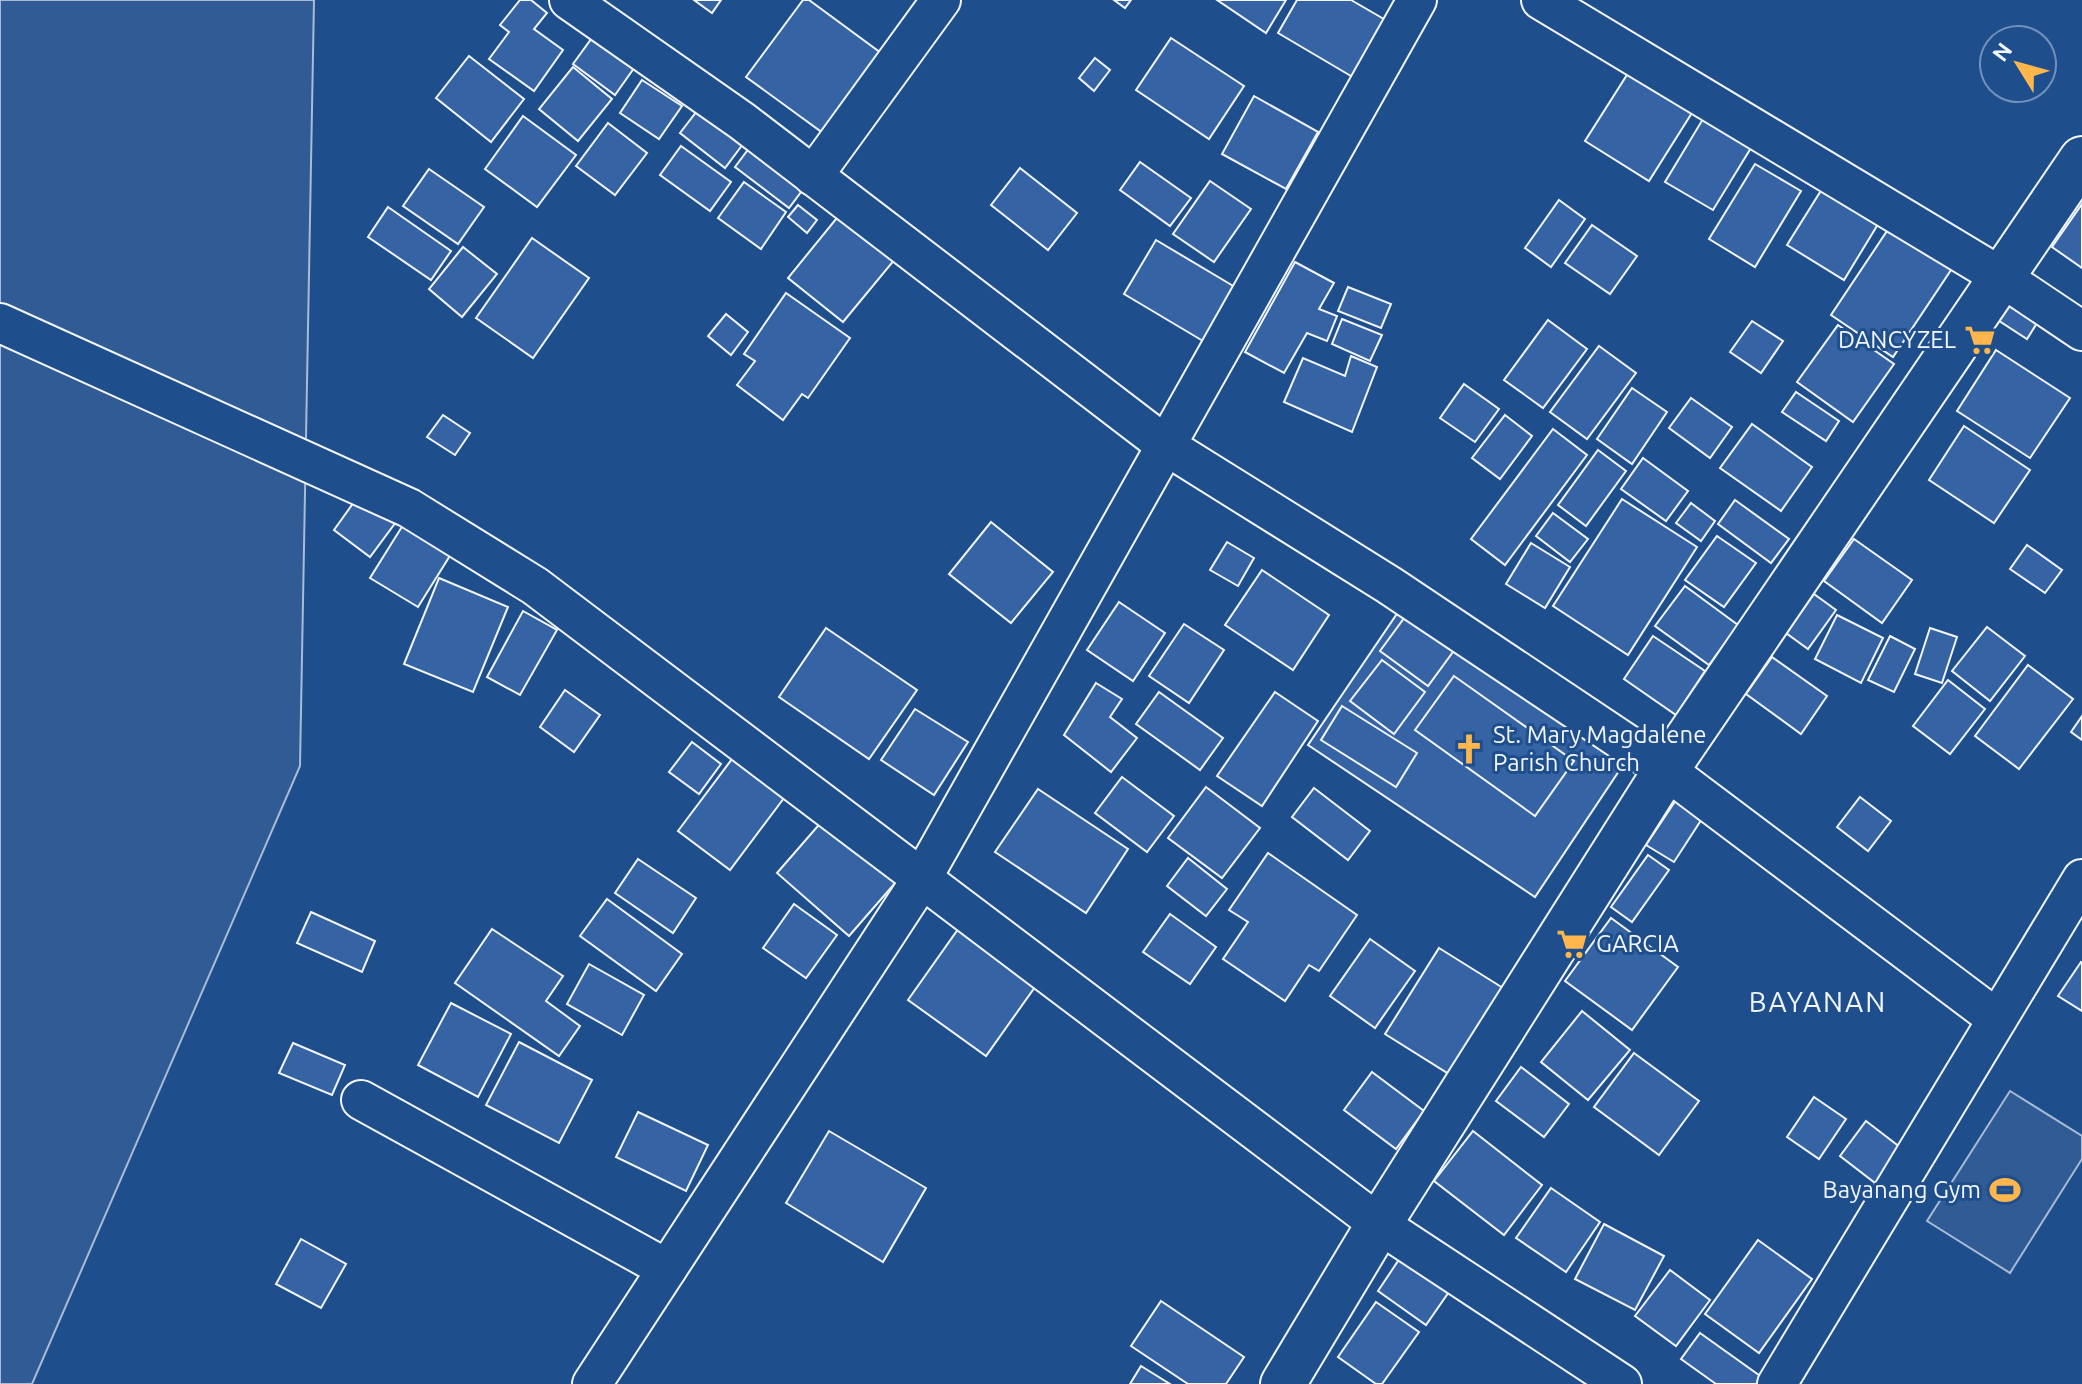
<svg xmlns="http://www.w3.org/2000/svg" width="2082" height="1384" font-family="Ubuntu,sans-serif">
	<rect width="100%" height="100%" fill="#1f4e8c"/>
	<!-- built -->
	<g fill="#305b95" stroke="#a8bbd7" stroke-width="2">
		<polygon points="0,0 314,0 300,766 32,1384 0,1384"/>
		<polygon points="2010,1091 2082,1136 2082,1159 2010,1273 1927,1221"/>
	</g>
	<!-- building -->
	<g fill="#3563a3" stroke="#f2f6ff" stroke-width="2">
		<polygon points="520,0 531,0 547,13 534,29 563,50 534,91 489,59 509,32 500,25"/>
		<polygon points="694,0 721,0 712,13"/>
		<polygon points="803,0 809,0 881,53 823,133 746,77"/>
		<polygon points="1114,0 1131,0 1125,8"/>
		<polygon points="1217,0 1286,0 1266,33"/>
		<polygon points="1297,0 1351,0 1389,22 1356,79 1278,33"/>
		<polygon points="597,31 639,61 615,95 573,64"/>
		<polygon points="1171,38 1244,86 1209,139 1136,90"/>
		<polygon points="469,56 524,99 491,142 436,98"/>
		<polygon points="1095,58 1110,70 1094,91 1079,78"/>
		<polygon points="573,67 612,99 578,141 539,109"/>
		<polygon points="1632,67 1695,108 1649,181 1585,141"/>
		<polygon points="642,80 682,106 659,139 620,113"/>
		<polygon points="1254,96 1318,132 1286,189 1222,154"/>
		<polygon points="704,102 749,136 725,168 680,133"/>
		<polygon points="1706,114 1754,143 1713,210 1665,182"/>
		<polygon points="523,116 576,155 537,207 485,169"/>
		<polygon points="608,123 647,153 615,195 576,166"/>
		<polygon points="756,139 810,180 789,208 735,167"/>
		<polygon points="681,146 731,182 710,211 660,175"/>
		<polygon points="1140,162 1191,198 1170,226 1120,190"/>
		<polygon points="1755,164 1801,191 1755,267 1709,239"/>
		<polygon points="1020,168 1077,213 1048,250 991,205"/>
		<polygon points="429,169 484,207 458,244 403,206"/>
		<polygon points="1210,181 1251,209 1214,262 1173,234"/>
		<polygon points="1827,181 1883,216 1844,280 1787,245"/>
		<polygon points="744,182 786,212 761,249 718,218"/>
		<polygon points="1559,200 1585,219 1551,267 1525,248"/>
		<polygon points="2082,204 2082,268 2052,247"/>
		<polygon points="798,205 817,220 807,233 788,217"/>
		<polygon points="388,207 451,251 431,280 368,237"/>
		<polygon points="845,208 900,253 843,322 788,278"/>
		<polygon points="1893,222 1955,264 1893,357 1831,315"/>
		<polygon points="1592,225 1637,256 1610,294 1565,263"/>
		<polygon points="532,238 589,278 533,358 476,318"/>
		<polygon points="1156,240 1240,290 1208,344 1124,294"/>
		<polygon points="463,247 497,274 462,317 429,289"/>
		<polygon points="1295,262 1334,283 1319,309 1337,316 1327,341 1307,333 1284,373 1245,352"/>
		<polygon points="1348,287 1391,304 1381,328 1338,311"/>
		<polygon points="2005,292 2042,315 2027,339 1990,315"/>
		<polygon points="786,293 850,338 808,398 802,394 783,420 737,385 755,361 744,354"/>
		<polygon points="726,314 748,332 731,355 708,336"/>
		<polygon points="1342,319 1382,335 1370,361 1332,344"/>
		<polygon points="1548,320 1587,349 1543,408 1504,380"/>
		<polygon points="1752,321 1783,341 1761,373 1730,352"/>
		<polygon points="1838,325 1894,364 1853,422 1797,382"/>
		<polygon points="1599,346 1636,373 1587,439 1550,412"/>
		<polygon points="1996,350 2070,398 2030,458 1957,411"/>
		<polygon points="1351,356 1377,367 1352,432 1284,402 1303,358 1345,376"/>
		<polygon points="1464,384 1499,409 1475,442 1440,418"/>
		<polygon points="1632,388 1667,412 1632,464 1597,439"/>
		<polygon points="1796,392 1839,421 1826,441 1782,412"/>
		<polygon points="1691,398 1732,427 1710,458 1669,428"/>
		<polygon points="443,415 470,433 455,455 427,437"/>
		<polygon points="1505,415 1532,436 1500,479 1472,458"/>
		<polygon points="1752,424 1812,467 1781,511 1720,468"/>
		<polygon points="1964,426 2030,470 1994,523 1929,480"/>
		<polygon points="1553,429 1587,455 1505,565 1471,539"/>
		<polygon points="1598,450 1626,471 1586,526 1558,505"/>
		<polygon points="1643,458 1688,491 1666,521 1621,489"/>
		<polygon points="359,495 396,522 370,557 334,530"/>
		<polygon points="1622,499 1697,547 1628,655 1553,606"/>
		<polygon points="1735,500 1789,539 1771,563 1718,524"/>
		<polygon points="1691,503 1715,521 1701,541 1676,523"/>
		<polygon points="1553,513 1588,539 1570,562 1536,536"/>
		<polygon points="408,517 456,546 418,607 370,578"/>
		<polygon points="991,522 1053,572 1011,623 949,574"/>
		<polygon points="1717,536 1756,563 1724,607 1685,580"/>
		<polygon points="1854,539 1912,580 1882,623 1824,581"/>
		<polygon points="1227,542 1254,558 1238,586 1210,570"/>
		<polygon points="1531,543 1570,567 1545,608 1506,584"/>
		<polygon points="2027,545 2062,570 2045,593 2010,569"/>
		<polygon points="1262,570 1329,615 1293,670 1225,625"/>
		<polygon points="439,578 508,607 473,692 404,664"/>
		<polygon points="1685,586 1738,625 1709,665 1655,626"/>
		<polygon points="1814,594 1836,610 1808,649 1786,633"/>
		<polygon points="1407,599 1631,753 1535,897 1308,745"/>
		<polygon points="1119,602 1165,633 1133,681 1087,650"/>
		<polygon points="1413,606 1461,641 1428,686 1380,651"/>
		<polygon points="523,611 557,630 520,695 487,677"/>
		<polygon points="1837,615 1883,638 1861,683 1815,659"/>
		<polygon points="1184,624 1224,650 1189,703 1149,676"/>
		<polygon points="1987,627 2025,656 1990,701 1952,671"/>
		<polygon points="826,628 917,690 869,759 779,697"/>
		<polygon points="1930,628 1957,637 1942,683 1915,674"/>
		<polygon points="1653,636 1705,671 1676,715 1624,679"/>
		<polygon points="1890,636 1915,649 1894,692 1868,680"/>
		<polygon points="1772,657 1827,696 1801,734 1746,694"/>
		<polygon points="1382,660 1425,692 1394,734 1350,701"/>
		<polygon points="2028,665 2073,699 2019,769 1975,736"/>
		<polygon points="1454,676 1574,761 1535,816 1415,730"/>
		<polygon points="1948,680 1985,709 1950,754 1913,726"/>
		<polygon points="1096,683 1122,699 1110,717 1137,738 1111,772 1064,735"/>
		<polygon points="565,690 600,715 574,752 540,727"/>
		<polygon points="1159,692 1223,738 1200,770 1136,724"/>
		<polygon points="1275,692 1318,721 1262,806 1217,776"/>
		<polygon points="1342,706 1417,753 1396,787 1321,740"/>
		<polygon points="915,709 968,742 934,795 881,760"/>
		<polygon points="2082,716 2082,740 2071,732"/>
		<polygon points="692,742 721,764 699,794 669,772"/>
		<polygon points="732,759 784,798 730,870 678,831"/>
		<polygon points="1122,777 1174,816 1147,852 1095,813"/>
		<polygon points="1206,787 1260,828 1222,878 1168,838"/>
		<polygon points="1314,788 1370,831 1348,860 1292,817"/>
		<polygon points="1038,789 1128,849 1086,913 995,852"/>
		<polygon points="1680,794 1707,811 1674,862 1646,845"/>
		<polygon points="1860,797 1891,821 1868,851 1837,827"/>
		<polygon points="824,819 896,882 849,936 777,873"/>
		<polygon points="1268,853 1357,915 1319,971 1309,965 1285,1001 1223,959 1248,922 1229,910"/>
		<polygon points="1648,855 1669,870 1632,922 1611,907"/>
		<polygon points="1188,858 1227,889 1206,916 1167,886"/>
		<polygon points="638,859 696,898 673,933 615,893"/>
		<polygon points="607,899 682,954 656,991 580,936"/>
		<polygon points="794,904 837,935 806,978 763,948"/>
		<polygon points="311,912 375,941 362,972 297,943"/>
		<polygon points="1170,914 1216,947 1190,984 1143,952"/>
		<polygon points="966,918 1045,973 986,1056 908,1000"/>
		<polygon points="1611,918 1678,967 1632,1030 1565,981"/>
		<polygon points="492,929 563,976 546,1001 580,1026 559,1056 455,983"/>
		<polygon points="1370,939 1415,971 1375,1028 1330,996"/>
		<polygon points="1439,948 1503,988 1449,1074 1385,1034"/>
		<polygon points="2081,962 2082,963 2082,1011 2058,996"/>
		<polygon points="589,964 644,995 622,1035 567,1004"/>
		<polygon points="451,1003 511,1034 478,1097 418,1065"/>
		<polygon points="1582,1011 1630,1050 1588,1100 1541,1062"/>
		<polygon points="519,1042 592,1080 559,1143 486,1105"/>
		<polygon points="293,1043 345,1065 332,1095 279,1073"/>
		<polygon points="1634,1053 1699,1101 1659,1155 1594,1107"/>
		<polygon points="1521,1067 1569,1104 1544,1137 1496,1101"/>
		<polygon points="1372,1072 1424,1111 1396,1149 1344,1110"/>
		<polygon points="1814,1097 1846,1119 1819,1159 1787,1137"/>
		<polygon points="638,1112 708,1145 686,1191 616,1157"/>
		<polygon points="1866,1121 1905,1151 1879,1186 1840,1156"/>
		<polygon points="829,1131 926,1188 883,1262 786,1203"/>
		<polygon points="1473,1131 1542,1185 1504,1235 1434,1181"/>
		<polygon points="1551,1188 1600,1222 1566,1272 1516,1238"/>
		<polygon points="1604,1224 1664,1256 1635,1310 1575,1279"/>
		<polygon points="301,1239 346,1264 321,1308 276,1284"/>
		<polygon points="1758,1240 1812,1279 1759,1353 1705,1314"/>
		<polygon points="1404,1252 1453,1286 1426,1325 1378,1291"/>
		<polygon points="1670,1270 1710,1300 1676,1346 1635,1316"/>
		<polygon points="1161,1301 1244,1357 1226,1384 1188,1384 1131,1346"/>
		<polygon points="1376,1302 1419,1332 1382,1384 1376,1384 1338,1357"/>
		<polygon points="1700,1333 1763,1378 1758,1384 1716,1384 1681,1359"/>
		<polygon points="1141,1366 1170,1384 1130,1384"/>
	</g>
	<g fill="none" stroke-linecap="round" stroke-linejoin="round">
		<!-- minor casing -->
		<g stroke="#f2f6ff" stroke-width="42">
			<g id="minor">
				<polyline points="569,0 742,121 1168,447 1389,585 1666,770 1997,1019"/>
				<polyline points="1541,0 2003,278 2082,331"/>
				<polyline points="813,176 941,0"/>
				<polyline points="0,323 409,508 535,586 1379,1224 1622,1384"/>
				<polyline points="361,1100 667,1269"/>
				<polyline points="592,1384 921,880 1417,0"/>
				<polyline points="1777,1384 2082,879"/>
			</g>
		</g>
		<!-- tertiary casing -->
		<g stroke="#f2f6ff" stroke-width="48">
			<polyline id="tertiary" points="1283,1384 1379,1224 1666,770 2082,159"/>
		</g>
		<!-- minor -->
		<use href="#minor" stroke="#1f4e8c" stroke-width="38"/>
		<!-- tertiary -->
		<use href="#tertiary" stroke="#1f4e8c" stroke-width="44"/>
	</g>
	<!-- icons -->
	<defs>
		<g id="supermarket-bare" transform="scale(2.4)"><path d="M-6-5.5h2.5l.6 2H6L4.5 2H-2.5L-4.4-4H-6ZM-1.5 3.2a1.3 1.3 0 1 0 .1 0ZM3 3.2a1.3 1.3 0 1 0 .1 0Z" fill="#ffb74d" stroke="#1f4e8c" stroke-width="2.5" paint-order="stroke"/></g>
		<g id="church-bare" transform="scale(2.4)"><path d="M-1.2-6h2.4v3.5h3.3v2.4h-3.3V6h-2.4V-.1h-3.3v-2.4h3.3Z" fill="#ffb74d" stroke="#1f4e8c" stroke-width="2.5" paint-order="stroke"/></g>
		<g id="stadium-bare" transform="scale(2.4)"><path d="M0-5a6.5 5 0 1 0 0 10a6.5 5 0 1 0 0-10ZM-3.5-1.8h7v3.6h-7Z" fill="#ffb74d" stroke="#1f4e8c" stroke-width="2.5" paint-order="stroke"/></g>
	</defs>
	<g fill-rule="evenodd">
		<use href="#supermarket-bare" x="1980" y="340"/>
		<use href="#church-bare" x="1469" y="749"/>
		<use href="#supermarket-bare" x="1572" y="944"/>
		<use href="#stadium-bare" x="2005" y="1190"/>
	</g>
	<g text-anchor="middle" stroke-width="6" stroke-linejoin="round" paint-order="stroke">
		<!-- poi labels -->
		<g font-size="24" fill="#f2f6ff" stroke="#1f4e8c" text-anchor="end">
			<text x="1956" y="348">DANCYZEL</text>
			<text x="1493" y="743" text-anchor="start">St. Mary Magdalene<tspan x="1493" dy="28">Parish Church</tspan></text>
			<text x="1596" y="952" text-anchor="start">GARCIA</text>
			<text x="1981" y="1198">Bayanang Gym</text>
		</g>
		<!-- quarter labels -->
		<g font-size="28" letter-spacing="2" fill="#f2f6ff" stroke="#1f4e8c">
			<text x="1818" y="1012">BAYANAN</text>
		</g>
	</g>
	<!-- north arrow -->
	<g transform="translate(2018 64) rotate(307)"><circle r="38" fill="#1f4e8c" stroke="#7391ba" stroke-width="2"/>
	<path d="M0-6L14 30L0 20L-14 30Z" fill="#ffb74d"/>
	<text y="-12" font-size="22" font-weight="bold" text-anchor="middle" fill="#f2f6ff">N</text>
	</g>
</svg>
